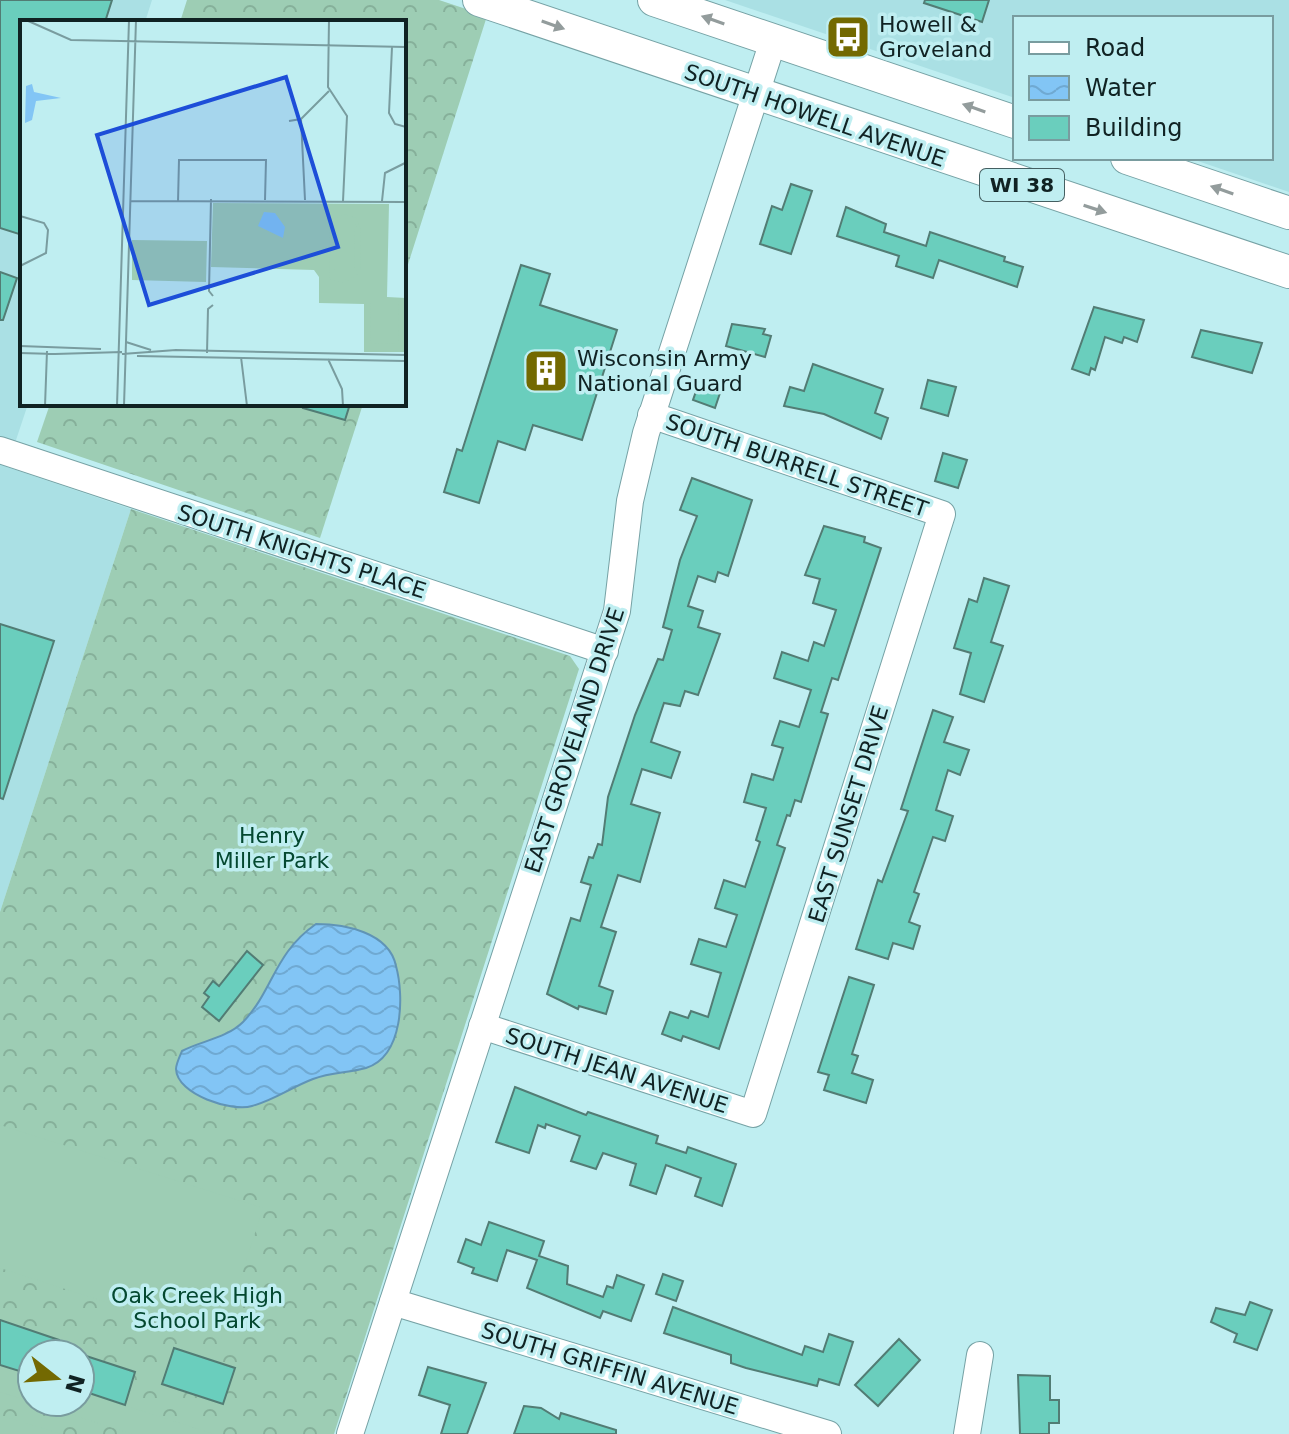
<svg xmlns="http://www.w3.org/2000/svg" width="1289" height="1434" font-family="'DejaVu Sans',sans-serif">
	<defs>
		<pattern id="forest-crowns" width="20" height="18" patternUnits="userSpaceOnUse" patternTransform="scale(2)"><rect width="20" height="18" fill="#9dcdb4"/><path d="M2 6a3 3 0 1 1 6 0M12 15a3 3 0 1 1 6 0" fill="none" stroke="#86b09a"/></pattern>
		<pattern id="water-waves" width="16" height="10" patternUnits="userSpaceOnUse" patternTransform="scale(2)"><rect width="16" height="10" fill="#82c5f5"/><path d="M0 5q4-4 8 0t8 0" fill="none" stroke="#6fa9d2"/></pattern>
	</defs>
	<rect width="100%" height="100%" fill="#bfeef1"/>
	<!-- built -->
	<g fill="#aae0e4">
		<polygon points="0,0 152,0 145,22 22,22 22,404 28,404 7,467 131,509 0,912"/>
		<polygon points="725,0 1289,0 1289,192 1189,158 1271,158 1271,18 1015,18 1015,98"/>
	</g>
	<!-- forest -->
	<g fill="url(#forest-crowns)" fill-rule="evenodd">
		<polygon points="187,0 439,0 487,16 404,277 404,22 180,22"/>
		<polygon points="50,404 363,404 320,538 37,442"/>
		<path d="M131 509 570 656 579 669 334 1434H0V912ZM32 1354H80V1402H32Z"/>
	</g>
	<!-- pitch -->
	<g fill="#9dcdb4">
		<polygon points="0,1125 263,1208 221,1339 0,1268"/>
		<polygon points="0,1366 32,1376 32,1402 0,1392"/>
		<polygon points="80,1391 214,1434 132,1434 32,1402 80,1402"/>
		<polygon points="0,1415 61,1434 0,1434"/>
	</g>
	<!-- water -->
	<path fill="url(#water-waves)" stroke="#6094b6" stroke-width="2" d="M316 924C344 924 389 932 396 966 404 995 404 1056 366 1068 348 1073 331 1072 313 1079 292 1087 274 1100 252 1106 232 1112 177 1095 176 1069 176 1064 180 1056 182 1051 201 1041 227 1038 243 1022 273 991 274 953 316 924Z"/>
	<!-- building -->
	<g fill="#6acebd" stroke="#527c74" stroke-width="2">
		<polygon points="0,0 112,0 105,22 22,22 22,235 0,228"/>
		<polygon points="925,0 989,0 982,22 924,3"/>
		<polygon points="791,184 812,191 791,254 760,244 772,206 782,210"/>
		<polygon points="846,207 886,224 884,232 926,246 930,232 1005,257 1004,261 1023,267 1017,287 939,260 933,278 896,266 899,256 837,236"/>
		<polygon points="521,265 550,274 540,305 617,330 582,440 533,425 525,450 498,441 479,503 444,492 457,449 462,451"/>
		<polygon points="0,272 17,278 3,320 0,320"/>
		<polygon points="1094,307 1144,320 1137,342 1124,337 1122,343 1105,337 1095,370 1091,368 1089,375 1072,369"/>
		<polygon points="732,324 765,329 763,334 771,336 765,357 726,346"/>
		<polygon points="1201,330 1262,343 1252,373 1192,357"/>
		<polygon points="813,364 883,389 875,413 888,418 881,439 824,414 784,406 790,387 804,391"/>
		<polygon points="700,380 722,387 715,408 693,400"/>
		<polygon points="928,380 956,387 948,416 921,408"/>
		<polygon points="304,404 350,404 345,420 303,408"/>
		<polygon points="943,453 967,460 958,488 935,481"/>
		<polygon points="692,478 752,500 728,576 718,572 715,582 698,576 688,606 703,611 698,627 720,634 698,695 685,691 680,706 664,703 651,742 680,752 671,778 642,769 631,804 660,813 640,882 618,875 601,927 616,932 599,986 613,991 606,1014 579,1006 578,1009 547,994 571,918 580,921 591,885 581,882 589,857 593,858 598,844 602,845 608,797 635,715 658,659 663,660 672,630 663,627 680,560 697,516 680,510"/>
		<polygon points="824,526 865,537 864,542 881,548 838,680 832,678 821,712 828,714 801,802 795,800 790,816 787,815 777,845 785,848 719,1049 683,1036 681,1041 662,1034 670,1012 688,1018 691,1011 708,1017 721,973 691,964 699,939 726,947 737,915 715,908 724,880 745,887 760,842 756,840 766,808 744,802 752,774 773,780 783,748 772,745 780,721 799,727 811,690 774,678 782,652 808,661 814,642 824,646 836,610 813,603 820,579 805,575"/>
		<polygon points="984,578 1009,586 991,642 1003,646 984,702 960,694 971,653 954,648 969,599 977,602"/>
		<polygon points="0,624 54,641 3,799 0,798"/>
		<polygon points="933,710 953,717 944,742 969,750 960,775 948,770 936,810 953,816 945,841 933,837 914,892 919,894 909,922 920,926 913,949 893,943 888,959 856,949 878,880 882,882 908,811 901,809"/>
		<polygon points="247,951 263,965 219,1021 202,1007 209,997 204,993 213,981 219,986"/>
		<polygon points="849,977 874,985 852,1054 858,1056 852,1073 873,1080 866,1103 824,1090 829,1075 818,1072"/>
		<polygon points="515,1087 586,1115 588,1112 658,1136 656,1143 686,1153 688,1147 736,1164 722,1206 695,1196 701,1178 666,1165 656,1194 630,1185 636,1164 603,1153 596,1169 571,1161 580,1136 546,1124 545,1128 538,1125 529,1153 496,1142"/>
		<polygon points="489,1222 544,1241 539,1256 568,1266 567,1284 603,1297 607,1286 613,1288 617,1275 644,1285 631,1321 603,1311 600,1318 527,1288 537,1260 507,1250 497,1281 472,1273 474,1268 458,1262 466,1239 481,1245"/>
		<polygon points="663,1274 683,1281 676,1301 656,1294"/>
		<polygon points="1250,1302 1272,1310 1257,1350 1234,1342 1237,1334 1211,1322 1216,1308 1245,1315"/>
		<polygon points="673,1307 802,1355 805,1346 823,1352 829,1334 853,1342 839,1385 819,1379 817,1386 746,1368 731,1363 731,1355 664,1333"/>
		<polygon points="0,1320 59,1340 55,1354 32,1354 32,1375 0,1365"/>
		<polygon points="899,1339 920,1360 878,1406 855,1385"/>
		<polygon points="174,1348 235,1368 223,1404 162,1384"/>
		<polygon points="80,1354 135,1372 125,1405 80,1390"/>
		<polygon points="428,1367 486,1383 467,1434 441,1434 450,1405 419,1395"/>
		<polygon points="1018,1375 1050,1376 1050,1400 1059,1400 1059,1423 1049,1423 1049,1434 1020,1434"/>
		<polygon points="524,1406 541,1408 559,1419 561,1413 616,1430 616,1434 514,1434"/>
	</g>
	<g fill="none" stroke-linecap="round" stroke-linejoin="round">
		<!-- minor casing -->
		<g stroke="#76a2a5" stroke-width="28">
			<g id="minor">
				<polyline points="0,450 605,651"/>
				<polyline points="482,1026 753,1114 942,514 651,415"/>
				<polyline points="393,1302 828,1434"/>
				<polyline points="350,1434 617,611 630,501 646,433 773,41"/>
				<polyline points="967,1434 980,1355"/>
			</g>
		</g>
		<!-- major casing -->
		<g stroke="#76a2a5" stroke-width="34">
			<g id="major">
				<polyline points="479,0 1289,272"/>
				<polyline points="654,0 1015,122"/>
				<polyline points="1127,158 1289,213"/>
			</g>
		</g>
		<!-- minor -->
		<use href="#minor" stroke="#fff" stroke-width="26"/>
		<!-- major -->
		<use href="#major" stroke="#fff" stroke-width="32"/>
	</g>
	<!-- one-way arrows -->
	<defs><path id="oneway-solid" d="M-6-.8H1V-3.2L6.5 0L1 3.2V.8H-6Z" transform="scale(2)"/></defs>
	<g fill="#939c9c">
		<use href="#oneway-solid" transform="translate(713 20) rotate(-161)"/>
		<use href="#oneway-solid" transform="translate(553 25) rotate(19)"/>
		<use href="#oneway-solid" transform="translate(974 108) rotate(-161)"/>
		<use href="#oneway-solid" transform="translate(1222 190) rotate(-161)"/>
		<use href="#oneway-solid" transform="translate(1095 209) rotate(18)"/>
	</g>
	<!-- icons -->
	<defs>
		<g id="bus-square" transform="scale(2.3)"><rect x="-9" y="-9" width="18" height="18" rx="4" fill="#736901" stroke="#bfeef1"/><path d="M-5-6H5V4H4V6H2V4H-2V6H-4V4H-5ZM-3.5-4V0h7V-4ZM-3.5 1.2v1.5H-2V1.2ZM2 1.2v1.5H3.5V1.2Z" fill="#fff"/></g>
		<g id="building-square" transform="scale(2.3)"><rect x="-9" y="-9" width="18" height="18" rx="4" fill="#736901" stroke="#bfeef1"/><path d="M-4-6H4V6H1V3H-1V6H-4ZM-2.5-4.3h1.7v1.8h-1.7ZM.8-4.3h1.7v1.8H.8ZM-2.5-1h1.7V.8h-1.7ZM.8-1h1.7V.8H.8Z" fill="#fff"/></g>
	</defs>
	<g fill-rule="evenodd">
		<use href="#bus-square" x="848" y="37"/>
		<use href="#building-square" x="546" y="371"/>
	</g>
	<g text-anchor="middle" stroke-width="7" stroke-linejoin="round" paint-order="stroke">
		<!-- shield labels -->
		<rect fill="#bfeef1" stroke="#445f61" stroke-width="2" x="980" y="169" width="84" height="32" rx="6"/>
		<g font-size="20" font-weight="bold" fill="#102223">
			<text x="1022" y="192">WI 38</text>
		</g>
		<!-- poi labels -->
		<g font-size="22" fill="#102223" stroke="#bfeef1" text-anchor="start">
			<text x="879" y="32">Howell &amp;<tspan x="879" dy="25">Groveland</tspan></text>
			<text x="577" y="366">Wisconsin Army<tspan x="577" dy="25">National Guard</tspan></text>
		</g>
		<!-- street labels -->
		<g font-size="22" fill="#102223" stroke="#bfeef1">
			<text transform="translate(815 115) rotate(19)" y="8">SOUTH HOWELL AVENUE</text>
			<text transform="translate(797 465) rotate(19)" y="8">SOUTH BURRELL STREET</text>
			<text transform="translate(302 551) rotate(18)" y="8">SOUTH KNIGHTS PLACE</text>
			<text transform="translate(574 740) rotate(-72)" y="8">EAST GROVELAND DRIVE</text>
			<text transform="translate(848 814) rotate(-73)" y="8">EAST SUNSET DRIVE</text>
			<text transform="translate(617 1070) rotate(18)" y="8">SOUTH JEAN AVENUE</text>
			<text transform="translate(610 1368) rotate(17)" y="8">SOUTH GRIFFIN AVENUE</text>
		</g>
		<!-- park labels -->
		<g font-size="22" fill="#044830" stroke="#bfeef1">
			<text x="272" y="843">Henry<tspan x="272" dy="25">Miller Park</tspan></text>
			<text x="197" y="1303">Oak Creek High<tspan x="197" dy="25">School Park</tspan></text>
		</g>
	</g>
	<!-- overview -->
	<g transform="translate(20 20)">
		<rect width="386" height="386" fill="#bfeef1"/>
		<path d="M193 183 369 184 367 277 386 278V332H344V284L299 283V257L294 250 191 247ZM112 220 187 221 186 262 112 260Z" fill="#9dcdb4"/>
		<path d="M323 194 336 198 341 210 340 252 325 263 309 259 310 195 314 199ZM321 198 332 199 337 207V250L326 260 313 248V207ZM278 201H297V244H278ZM316 209H335L334 251H316ZM351 281H379L378 324 350 323Z" fill="#9dcdb4" fill-rule="evenodd"/>
		<path d="M12 64 14 72 41 78 16 81 12 100 5 103 6 66ZM244 192 255 193 265 207 263 218 238 206Z" fill="#82c5f5"/>
		<path fill="none" stroke="#799c9f" stroke-width="2" d="M6 0 51 20 386 27M309 0 308 67 327 96 323 181M372 27 369 93 375 104 386 107M281 99 285 180M269 101 281 99 309 71M191 179 189 271 193 276M111 181 386 182M362 181 365 153 385 143M158 182 159 140H246L245 180M0 196 24 203 28 210 26 233 0 246M106 322 131 330M0 326 81 329M155 330 386 335M0 333 35 334M187 333 188 289 193 285M35 334 102 332M102 334 156 330M117 336 386 341M221 337 227 386M308 339 322 369 323 386M25 386 27 331M97 386 109 0M104 386 116 0"/>
		<path fill="#1d4ed8" fill-opacity="0.15" stroke="#1d4ed8" stroke-width="4" d="M266 57 318 227 129 285 77 115Z"/>
		<rect width="386" height="386" fill="none" stroke="#102223" stroke-width="4"/>
	</g>
	<!-- legend -->
	<rect x="1013" y="16" width="260" height="144" fill="#bfeef1" stroke="#799c9f" stroke-width="2"/>
	<rect x="1029" y="42" width="40" height="12" fill="#ffffff" stroke="#799c9f" stroke-width="2"/>
	<text x="1085" y="56" font-size="24" fill="#102223">Road</text>
	<rect x="1029" y="76" width="40" height="24" fill="url(#water-waves)" stroke="#799c9f" stroke-width="2"/>
	<text x="1085" y="96" font-size="24" fill="#102223">Water</text>
	<rect x="1029" y="116" width="40" height="24" fill="#6acebd" stroke="#799c9f" stroke-width="2"/>
	<text x="1085" y="136" font-size="24" fill="#102223">Building</text>
	<!-- north arrow -->
	<g transform="translate(56 1378) rotate(107)"><circle r="38" fill="#bfeef1" stroke="#799c9f" stroke-width="2"/>
	<path d="M0-6L14 30L0 20L-14 30Z" fill="#736901"/>
	<text y="-12" font-size="22" font-weight="bold" text-anchor="middle" fill="#102223">N</text>
	</g>
</svg>
